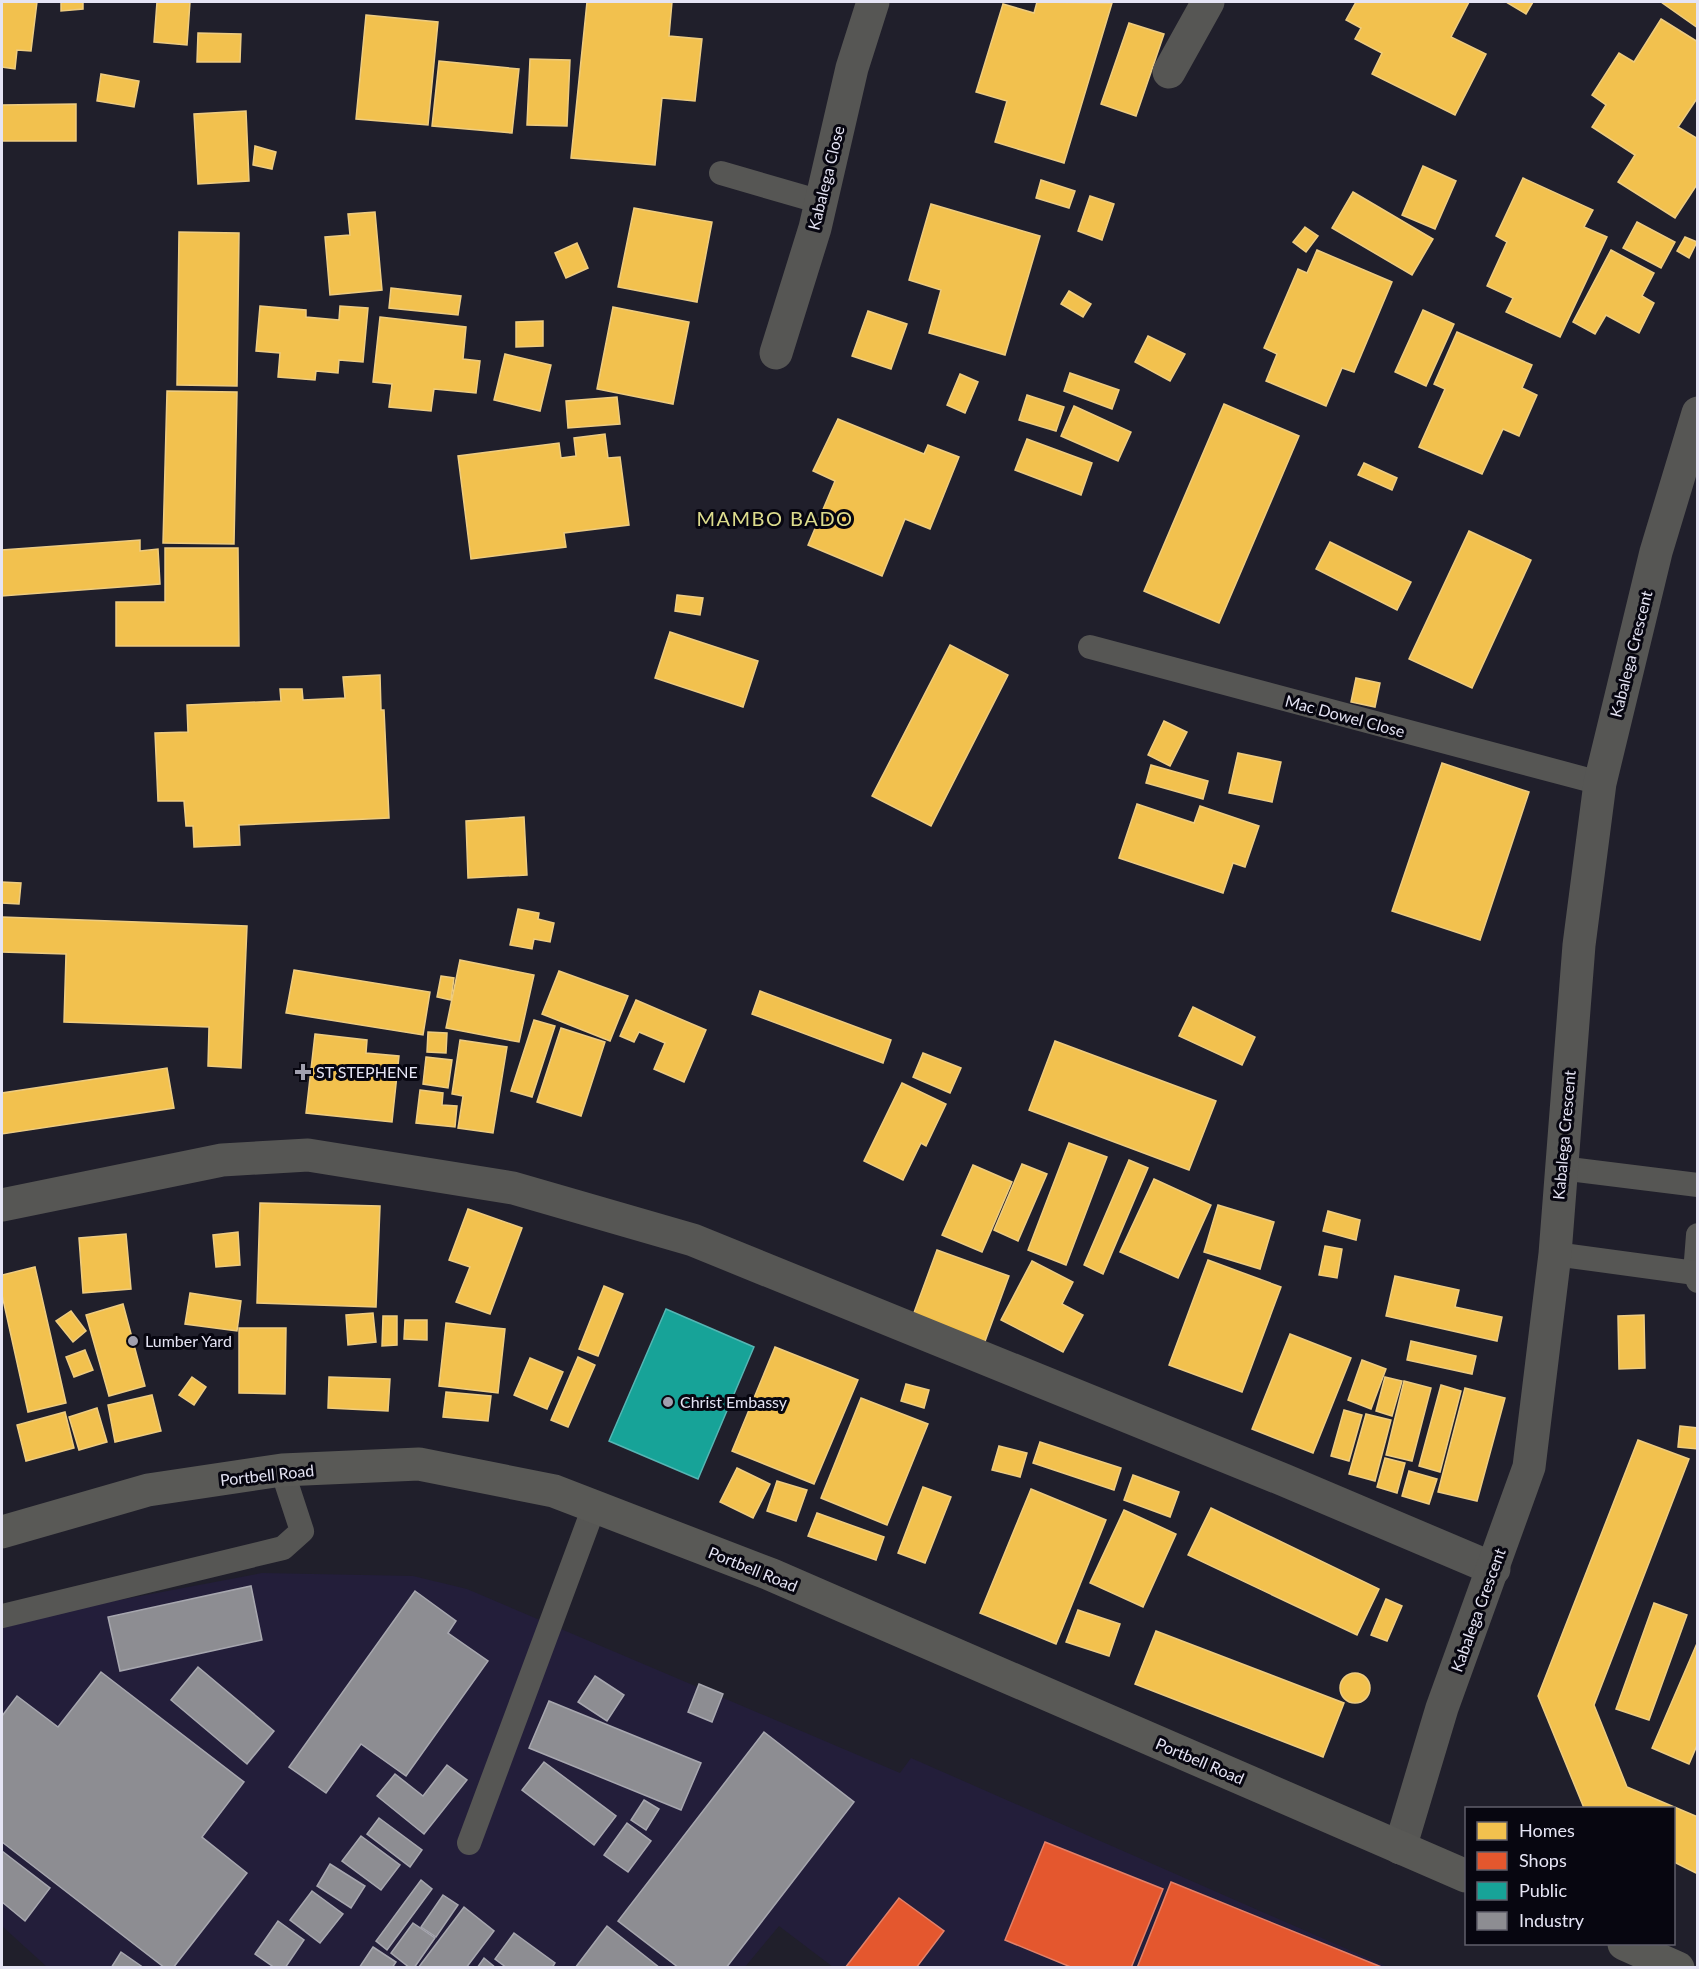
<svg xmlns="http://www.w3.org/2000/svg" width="1699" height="1969" font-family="Lato,sans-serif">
	<rect width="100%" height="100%" fill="#201f2b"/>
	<!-- built -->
	<polygon fill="#231e3a" points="262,1573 413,1576 467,1589 900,1773 911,1758 1388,1967 833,1967 779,1926 745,1967 47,1967 2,1926 2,1628 93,1605"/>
	<!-- homes -->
	<g fill="#f2c14e" stroke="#eecc80" stroke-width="1.5">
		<polygon points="2,2 37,2 31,51 17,50 15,69 2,67"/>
		<polygon points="61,2 83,2 83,9 61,11"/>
		<polygon points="157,2 190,2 187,45 154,42"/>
		<polygon points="587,2 672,2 669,36 702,39 695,101 662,98 655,165 571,158"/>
		<polygon points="1037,2 1112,3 1064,163 995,142 1007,101 976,92 1003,4 1034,13"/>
		<polygon points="1356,2 1469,2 1451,37 1486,54 1455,115 1372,74 1382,53 1355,39 1361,28 1346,20"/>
		<polygon points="1506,2 1533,2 1526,14"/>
		<polygon points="1661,2 1698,2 1698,28"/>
		<polygon points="366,15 438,22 428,125 356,119"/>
		<polygon points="1661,19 1698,42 1698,97 1678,127 1698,139 1698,183 1675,218 1618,182 1635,155 1592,127 1606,105 1592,95 1619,53 1634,62"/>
		<polygon points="1129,23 1164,34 1136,116 1101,104"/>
		<polygon points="198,33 241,34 240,62 197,62"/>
		<polygon points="530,59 570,60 567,126 527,125"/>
		<polygon points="439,61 519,69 512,133 432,126"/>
		<polygon points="101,74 139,81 134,107 97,101"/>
		<polygon points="76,104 76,141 2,141 2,105"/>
		<polygon points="246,111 249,181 198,184 194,114"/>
		<polygon points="255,146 276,152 272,169 253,165"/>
		<polygon points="1423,166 1456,181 1435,229 1402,215"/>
		<polygon points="1523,178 1593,210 1584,227 1607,237 1560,337 1506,312 1513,298 1487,286 1507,242 1496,236"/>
		<polygon points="1041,180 1075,191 1069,208 1036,198"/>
		<polygon points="1353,192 1433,239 1412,275 1332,228"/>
		<polygon points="1090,196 1114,204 1102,240 1078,231"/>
		<polygon points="931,204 1040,236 1005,355 929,333 941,290 909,280"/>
		<polygon points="634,208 712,222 697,302 618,287"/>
		<polygon points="375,212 382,290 330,295 325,237 350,235 348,214"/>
		<polygon points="1637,222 1675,242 1661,268 1623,248"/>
		<polygon points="1305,227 1318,236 1306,252 1293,242"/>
		<polygon points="179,232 239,233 237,386 177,385"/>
		<polygon points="1685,237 1697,242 1689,258 1677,251"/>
		<polygon points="577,243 588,268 566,278 555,253"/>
		<polygon points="1317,250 1392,282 1354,372 1342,368 1326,406 1266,381 1277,354 1264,348 1298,269 1307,273"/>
		<polygon points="1611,250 1654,273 1642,296 1654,303 1639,333 1606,315 1595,334 1573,322"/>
		<polygon points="391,288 461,296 458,315 389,308"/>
		<polygon points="1069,291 1091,304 1083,317 1061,304"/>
		<polygon points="260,306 306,310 306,317 339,320 340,306 368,308 363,362 339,360 338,373 316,371 315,380 278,377 280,353 256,351"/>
		<polygon points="613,307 689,322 673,404 597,389"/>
		<polygon points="1423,310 1454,324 1426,386 1395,372"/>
		<polygon points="868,311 907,324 891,369 852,356"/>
		<polygon points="380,317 466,327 463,359 480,361 476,393 434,389 431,411 389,407 392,384 373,382"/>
		<polygon points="543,321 543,346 516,347 516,322"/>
		<polygon points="1457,332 1532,365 1522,388 1537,395 1519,436 1503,429 1482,474 1419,447 1445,389 1434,384"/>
		<polygon points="1148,336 1185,354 1170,381 1135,362"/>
		<polygon points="505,354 551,365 540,411 494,400"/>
		<polygon points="1070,373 1119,390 1112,409 1064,391"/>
		<polygon points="960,374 978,382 965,413 947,405"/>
		<polygon points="167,391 237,392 234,544 163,543"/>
		<polygon points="1027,395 1064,407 1056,431 1019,420"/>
		<polygon points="617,397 620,424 568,428 566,401"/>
		<polygon points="1224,404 1299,436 1219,623 1144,591"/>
		<polygon points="1074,406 1131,432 1118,461 1061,436"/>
		<polygon points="838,419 924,454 928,445 959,457 930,529 905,519 882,576 808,545 835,481 813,471"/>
		<polygon points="605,434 608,458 620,457 629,525 564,533 566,547 471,559 458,456 559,443 561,458 576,456 574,438"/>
		<polygon points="1027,439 1092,463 1081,495 1015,470"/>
		<polygon points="1364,463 1397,478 1392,490 1358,475"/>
		<polygon points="1469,531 1531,560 1472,688 1409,659"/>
		<polygon points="140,540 140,551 158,549 160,584 2,596 2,550"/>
		<polygon points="1330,542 1411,582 1397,610 1316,569"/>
		<polygon points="165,548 238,548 239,646 116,646 116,602 165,602"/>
		<polygon points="677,595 703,598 700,615 675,611"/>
		<polygon points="670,632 758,661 743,707 655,678"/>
		<polygon points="950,645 1008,675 931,826 872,796"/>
		<polygon points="380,675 381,710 384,710 389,818 239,825 240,845 194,847 193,826 186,826 184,801 158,801 155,733 188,732 187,705 281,701 280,689 302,689 303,700 345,698 343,677"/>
		<polygon points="1356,678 1380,683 1375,707 1351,702"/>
		<polygon points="1164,721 1187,732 1170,766 1148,755"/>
		<polygon points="1238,753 1281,762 1272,802 1229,793"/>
		<polygon points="1442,763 1529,792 1480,940 1392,911"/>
		<polygon points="1151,765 1208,781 1203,799 1146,783"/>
		<polygon points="1137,804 1194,823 1200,806 1259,826 1245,867 1233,863 1223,893 1119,858"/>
		<polygon points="524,817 527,875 468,878 466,821"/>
		<polygon points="2,882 21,883 19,904 2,903"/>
		<polygon points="518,909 539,913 538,919 554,923 550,942 534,939 532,949 510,945"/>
		<polygon points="2,917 247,926 241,1068 208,1066 209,1027 64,1022 66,954 2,952"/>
		<polygon points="460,960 534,975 519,1042 446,1028"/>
		<polygon points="294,970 430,992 423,1035 286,1013"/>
		<polygon points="559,971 628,996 610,1041 542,1014"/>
		<polygon points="441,976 454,978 451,1000 437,997"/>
		<polygon points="760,991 891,1040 883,1063 752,1014"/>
		<polygon points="636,1000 706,1030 684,1082 654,1069 665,1043 639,1032 634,1042 620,1036"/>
		<polygon points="1193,1007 1255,1037 1242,1065 1179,1036"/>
		<polygon points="534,1020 555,1026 532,1097 511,1091"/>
		<polygon points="561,1028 605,1042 581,1116 537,1102"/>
		<polygon points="428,1032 447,1033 446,1053 427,1052"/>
		<polygon points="315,1034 367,1040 366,1053 399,1056 392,1122 306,1113"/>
		<polygon points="460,1040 507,1047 493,1133 458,1128 463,1096 452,1094"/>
		<polygon points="1055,1041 1216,1101 1189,1170 1029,1110"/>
		<polygon points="923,1053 961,1068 950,1093 913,1077"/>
		<polygon points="426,1057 452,1060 448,1088 423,1084"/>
		<polygon points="167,1068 174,1108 2,1134 2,1093"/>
		<polygon points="902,1083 946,1104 926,1146 921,1143 903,1180 864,1161"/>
		<polygon points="420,1090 443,1093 442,1105 457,1106 455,1127 416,1123"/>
		<polygon points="1069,1143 1107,1157 1066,1265 1028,1250"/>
		<polygon points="1129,1160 1148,1168 1103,1274 1084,1265"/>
		<polygon points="1022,1164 1047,1174 1018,1241 994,1230"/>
		<polygon points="973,1165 1012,1182 982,1252 942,1235"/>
		<polygon points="1154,1179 1211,1205 1178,1278 1120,1252"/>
		<polygon points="260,1203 380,1206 376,1307 257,1303"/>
		<polygon points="1218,1205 1274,1222 1260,1269 1204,1252"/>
		<polygon points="468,1209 522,1228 490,1314 456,1302 470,1267 449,1260"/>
		<polygon points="1328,1211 1360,1220 1356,1240 1323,1231"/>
		<polygon points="238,1232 240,1265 216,1267 213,1235"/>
		<polygon points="126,1234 131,1289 83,1293 79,1238"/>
		<polygon points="1325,1246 1342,1249 1337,1278 1319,1275"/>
		<polygon points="937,1250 1009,1276 984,1344 912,1318"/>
		<polygon points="1208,1260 1281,1287 1242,1392 1169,1365"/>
		<polygon points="1032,1261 1073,1282 1062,1304 1083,1315 1063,1352 1001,1320"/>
		<polygon points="35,1267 66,1403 28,1412 2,1295 2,1275"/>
		<polygon points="1395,1276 1459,1290 1455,1307 1502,1317 1497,1341 1386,1316"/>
		<polygon points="604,1286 623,1294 598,1356 579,1349"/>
		<polygon points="190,1293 241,1301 237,1331 185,1324"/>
		<polygon points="123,1304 145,1386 109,1396 86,1315"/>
		<polygon points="71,1311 86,1331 73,1342 56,1321"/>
		<polygon points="373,1313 376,1342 348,1345 346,1315"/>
		<polygon points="1644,1315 1645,1368 1619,1369 1618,1316"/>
		<polygon points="383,1316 397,1316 397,1345 382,1346"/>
		<polygon points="405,1320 427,1320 427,1340 404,1339"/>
		<polygon points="446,1323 505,1329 498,1393 439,1386"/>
		<polygon points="239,1328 286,1328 285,1394 239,1393"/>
		<polygon points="1290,1334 1351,1358 1313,1453 1252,1429"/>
		<polygon points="1411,1341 1476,1356 1472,1374 1407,1360"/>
		<polygon points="775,1347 858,1380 814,1484 732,1451"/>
		<polygon points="85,1350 93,1370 74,1377 66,1357"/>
		<polygon points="578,1357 595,1365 568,1427 551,1420"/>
		<polygon points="530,1358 563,1372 547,1409 514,1395"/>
		<polygon points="1362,1360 1386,1369 1371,1409 1348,1400"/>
		<polygon points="192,1377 206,1387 194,1405 179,1395"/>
		<polygon points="329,1377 390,1379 388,1411 328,1408"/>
		<polygon points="1385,1377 1402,1381 1392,1416 1376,1411"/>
		<polygon points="1404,1381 1431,1388 1412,1461 1386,1455"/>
		<polygon points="906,1384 929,1390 924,1408 901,1401"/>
		<polygon points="1441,1385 1461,1391 1440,1472 1419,1466"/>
		<polygon points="1465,1388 1505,1398 1477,1501 1438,1492"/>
		<polygon points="446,1392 491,1396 488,1421 443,1417"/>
		<polygon points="152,1395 161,1431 115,1442 108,1405"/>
		<polygon points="861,1398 928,1424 887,1525 821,1498"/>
		<polygon points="97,1408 107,1442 79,1450 69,1417"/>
		<polygon points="1344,1410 1362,1415 1349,1461 1331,1456"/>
		<polygon points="65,1412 74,1448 26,1461 17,1425"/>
		<polygon points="1366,1414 1391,1420 1375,1481 1349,1474"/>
		<polygon points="1680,1426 1698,1428 1698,1449 1678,1447"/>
		<polygon points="1638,1440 1689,1459 1594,1705 1627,1787 1698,1817 1698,1874 1674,1862 1674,1808 1584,1808 1538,1696"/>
		<polygon points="1040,1442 1121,1468 1114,1490 1033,1463"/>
		<polygon points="999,1446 1027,1453 1020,1477 992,1470"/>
		<polygon points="1385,1458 1405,1463 1397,1493 1377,1487"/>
		<polygon points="737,1468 770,1484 753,1518 720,1502"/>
		<polygon points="1409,1471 1437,1479 1429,1504 1402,1496"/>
		<polygon points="1133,1475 1179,1492 1170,1517 1124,1500"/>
		<polygon points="777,1481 807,1490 796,1521 767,1511"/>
		<polygon points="923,1487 951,1497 925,1563 898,1553"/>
		<polygon points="1031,1489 1106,1520 1056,1644 980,1613"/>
		<polygon points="1211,1508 1379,1589 1357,1635 1188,1555"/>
		<polygon points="1124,1510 1176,1534 1143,1607 1090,1583"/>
		<polygon points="817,1513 884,1537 876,1560 808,1536"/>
		<polygon points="1386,1599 1402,1606 1387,1641 1371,1635"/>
		<polygon points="1654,1603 1687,1615 1649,1720 1616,1709"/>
		<polygon points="1078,1610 1120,1624 1109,1656 1066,1642"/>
		<polygon points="1156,1631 1344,1703 1323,1757 1135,1684"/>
		<polygon points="1698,1641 1698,1743 1689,1764 1652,1748"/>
		<circle cx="1355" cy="1688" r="15"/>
	</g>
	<!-- shops -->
	<g fill="#e4572e" stroke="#e48169" stroke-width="1.5">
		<polygon points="1045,1842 1163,1889 1131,1968 1073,1968 1005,1940"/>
		<polygon points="1171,1882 1384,1968 1137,1968"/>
		<polygon points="899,1898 944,1931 916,1968 845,1968"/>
	</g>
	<!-- public -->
	<polygon fill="#17a398" stroke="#55b6b4" stroke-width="1.5" points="666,1309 754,1347 698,1479 609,1441"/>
	<!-- industry -->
	<g fill="#8d8d92" stroke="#a7a7af" stroke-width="1.5">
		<polygon points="251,1586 262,1640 120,1671 108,1617"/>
		<polygon points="415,1591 456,1621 448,1633 488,1661 406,1776 361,1744 326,1793 289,1767"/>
		<polygon points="198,1667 274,1731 247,1764 171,1700"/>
		<polygon points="101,1672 244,1782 202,1837 247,1873 173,1968 165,1968 2,1842 2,1716 17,1696 58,1727"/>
		<polygon points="595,1676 624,1695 607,1721 578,1702"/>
		<polygon points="699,1684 723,1694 712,1722 688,1712"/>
		<polygon points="549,1701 701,1763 681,1810 529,1748"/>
		<polygon points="764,1732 854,1802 726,1968 679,1968 618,1921"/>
		<polygon points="544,1762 616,1816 594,1845 522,1790"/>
		<polygon points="447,1765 467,1780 424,1834 377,1796 395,1774 423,1796"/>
		<polygon points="644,1800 659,1809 646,1830 631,1820"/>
		<polygon points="379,1818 422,1850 410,1867 367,1834"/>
		<polygon points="627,1823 651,1841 628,1872 604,1855"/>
		<polygon points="361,1836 400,1865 381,1890 342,1861"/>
		<polygon points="2,1851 50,1888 25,1921 2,1902"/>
		<polygon points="330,1864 365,1886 351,1908 317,1886"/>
		<polygon points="421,1880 432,1889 387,1950 376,1941"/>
		<polygon points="312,1891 343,1914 320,1943 290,1920"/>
		<polygon points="443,1895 458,1905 436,1937 421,1927"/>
		<polygon points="464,1907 494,1931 466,1968 418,1968"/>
		<polygon points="278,1921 304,1940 285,1968 275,1968 255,1954"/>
		<polygon points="413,1923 435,1938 414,1968 410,1968 391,1953"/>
		<polygon points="607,1926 660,1968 575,1968"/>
		<polygon points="514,1933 555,1963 552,1968 507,1968 495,1959"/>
		<polygon points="373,1947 396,1962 392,1968 359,1968"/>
		<polygon points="121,1952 144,1968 111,1968"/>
		<polygon points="484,1958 496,1968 477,1968"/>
	</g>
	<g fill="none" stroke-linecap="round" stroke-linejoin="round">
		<!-- lane -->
		<g stroke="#565654" stroke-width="24">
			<polyline points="721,173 821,202"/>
			<polyline points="1090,647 1600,783"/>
			<polyline points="1561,1168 1698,1185"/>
			<polyline points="1698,1235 1695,1273 1698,1281"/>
			<polyline points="1555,1254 1695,1273"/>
			<polyline points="2,1616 283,1548 302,1531 282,1470"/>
			<polyline points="469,1843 594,1507"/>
		</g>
		<!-- street -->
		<g stroke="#565654" stroke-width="33">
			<polyline points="1169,72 1208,2"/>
			<polyline points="776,353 815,228 852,68 873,2"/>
			<polyline points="2,1205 222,1160 308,1155 513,1188 693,1240 1284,1480 1494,1569"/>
			<polyline points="1400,1848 1442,1708 1529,1467 1555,1254 1579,945 1600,783 1656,552 1698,413"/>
		</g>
		<!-- secondary -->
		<g stroke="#595956" stroke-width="33">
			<polyline points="2,1532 148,1490 282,1470 419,1464 554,1491 772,1575 1466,1876"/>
			<polyline points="1624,1944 1678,1968"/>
		</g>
	</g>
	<!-- markers -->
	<g fill="#a09fae" stroke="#070610" stroke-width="2">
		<path d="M300 1063h6v6h6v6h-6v6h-6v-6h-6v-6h6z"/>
		<circle cx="133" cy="1341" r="6"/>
		<circle cx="668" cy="1402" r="6"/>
	</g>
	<g text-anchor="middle" stroke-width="6" stroke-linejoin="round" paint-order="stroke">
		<!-- street labels -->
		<g font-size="16" fill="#e5e4f4" stroke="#070610">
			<text transform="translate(826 178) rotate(-76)" y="6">Kabalega Close</text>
			<text transform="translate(1631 654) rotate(-76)" y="6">Kabalega Crescent</text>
			<text transform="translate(1345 716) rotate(15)" y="6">Mac Dowel Close</text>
			<text transform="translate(1564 1135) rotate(-85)" y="6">Kabalega Crescent</text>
			<text transform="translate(267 1475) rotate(-6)" y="6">Portbell Road</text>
			<text transform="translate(753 1569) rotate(22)" y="6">Portbell Road</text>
			<text transform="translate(1478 1610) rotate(-70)" y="6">Kabalega Crescent</text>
			<text transform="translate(1200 1761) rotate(23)" y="6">Portbell Road</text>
		</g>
		<!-- poi labels -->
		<g font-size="16" fill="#e5e4f4" stroke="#070610" text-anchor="start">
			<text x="316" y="1078">ST STEPHENE</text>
			<text x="145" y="1347">Lumber Yard</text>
			<text x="680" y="1408">Christ Embassy</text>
		</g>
		<!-- quarter labels -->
		<g font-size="20" letter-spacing="1.5" fill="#dddc8d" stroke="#070610">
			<text x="775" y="526">MAMBO BADO</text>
		</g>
	</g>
	<!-- border -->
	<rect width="1699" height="1969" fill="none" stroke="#e5e4f4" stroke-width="6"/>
	<!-- legend -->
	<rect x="1465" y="1807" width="210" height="138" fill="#070610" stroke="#605f6b" stroke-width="1.5"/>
	<rect x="1477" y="1822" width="30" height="18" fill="#f2c14e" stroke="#605f6b" stroke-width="1.5"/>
	<text x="1519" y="1837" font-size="18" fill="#e5e4f4">Homes</text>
	<rect x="1477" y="1852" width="30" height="18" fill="#e4572e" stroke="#605f6b" stroke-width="1.5"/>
	<text x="1519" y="1867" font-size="18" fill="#e5e4f4">Shops</text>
	<rect x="1477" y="1882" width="30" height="18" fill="#17a398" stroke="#605f6b" stroke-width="1.5"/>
	<text x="1519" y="1897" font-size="18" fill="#e5e4f4">Public</text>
	<rect x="1477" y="1912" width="30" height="18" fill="#8d8d92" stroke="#605f6b" stroke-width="1.5"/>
	<text x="1519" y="1927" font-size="18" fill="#e5e4f4">Industry</text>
</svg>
